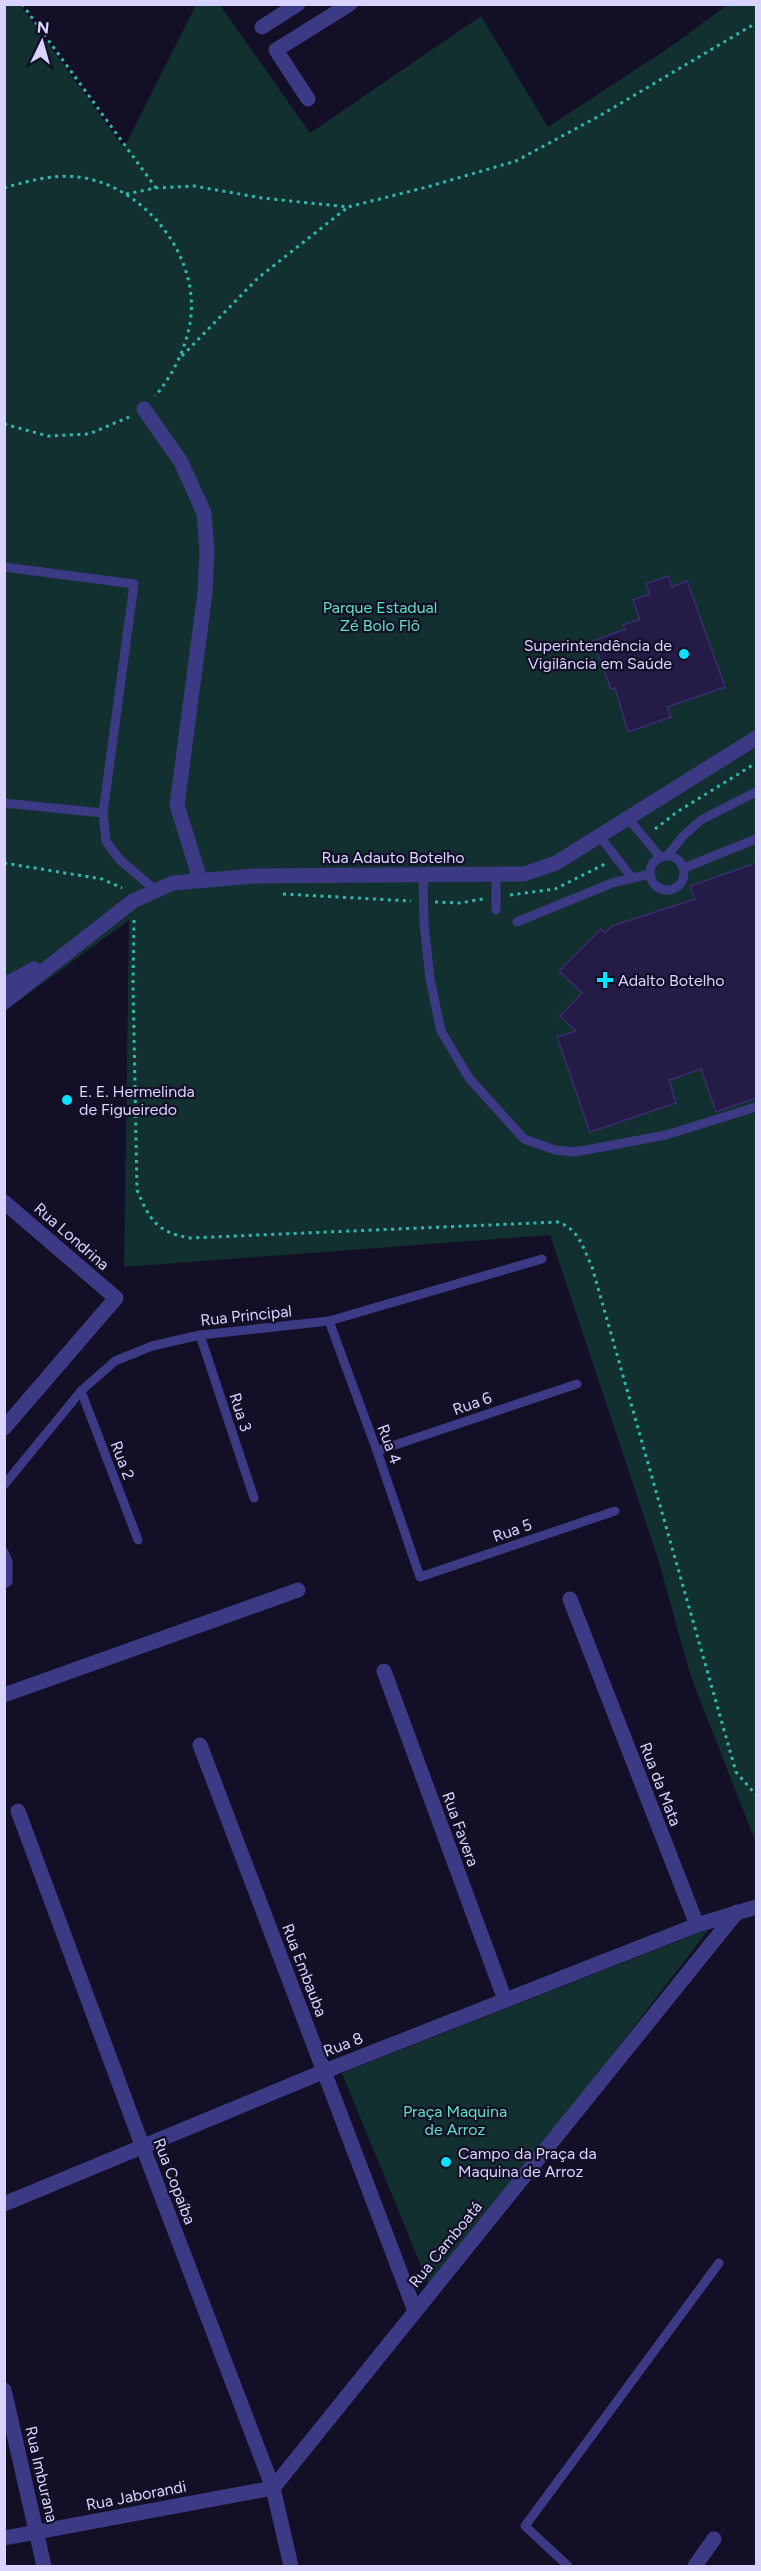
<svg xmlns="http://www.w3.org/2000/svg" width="761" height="2571" font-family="Figtree,sans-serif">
	<rect width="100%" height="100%" fill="#130f26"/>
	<!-- green -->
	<g fill="#12302f">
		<polygon points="5,5 20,5 124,148 196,5 220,5 310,133 481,16 548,127 673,45 727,5 756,5 756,1843 691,1677 658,1559 550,1235 124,1267 129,920 5,1011"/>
		<polygon points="709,1929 431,2290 342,2073"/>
	</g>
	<!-- building -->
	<g fill="#241b47" stroke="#3b2d73" stroke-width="1.5">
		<polygon points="668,576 672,587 687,581 725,687 667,707 671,717 628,732 615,688 611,689 593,641 625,629 623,625 640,619 633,600 650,594 646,584"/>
		<polygon points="756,863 756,1098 716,1112 701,1069 669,1080 676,1103 590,1132 557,1037 576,1031 560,1016 582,993 559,971 601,929 605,933 612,926 695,899 690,886"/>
	</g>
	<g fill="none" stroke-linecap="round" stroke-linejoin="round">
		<!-- path -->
		<g stroke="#2fb8b0" stroke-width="3" stroke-dasharray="3 4.5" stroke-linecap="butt">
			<polyline points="22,4 156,188"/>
			<path d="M4 188C31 180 57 173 85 178 148 190 201 259 190 323 185 350 173 375 155 396"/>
			<polyline points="126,194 156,188 194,186 262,198 348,207 427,187 516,161 601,115 756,23"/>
			<polyline points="182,356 258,278 348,207"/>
			<polyline points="4,424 48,436 89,434 129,417"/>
			<polyline points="655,829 677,812 756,763"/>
			<polyline points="4,863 102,879 122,888"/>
			<polyline points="283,894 411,901"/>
			<polyline points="510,895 555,889 605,864"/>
			<polyline points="435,902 460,903 483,899"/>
			<path d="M134 920 133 984 137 1190C150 1220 156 1232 190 1238L558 1222C579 1229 583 1248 592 1267L736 1772 756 1795"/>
		</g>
		<!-- service -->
		<g stroke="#3d3a85" stroke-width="9">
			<polyline points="4,567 134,584 103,813 106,841 119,859 154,889"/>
			<polyline points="4,803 103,813"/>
			<polyline points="628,818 660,857"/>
			<polyline points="600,837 632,878"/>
			<polyline points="668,855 683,836 701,820 756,792"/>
			<circle cx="667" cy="873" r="17"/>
			<polyline points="684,868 756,839"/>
			<polyline points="423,873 424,923 430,979 441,1031 469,1078 524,1139 555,1150 575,1152 666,1135 756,1107"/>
			<polyline points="496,875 496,910"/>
			<polyline points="517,922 612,883 650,874"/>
			<polyline points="329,1321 377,1451 420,1577 615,1511"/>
			<polyline points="200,1335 254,1498"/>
			<polyline points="81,1391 138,1540"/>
			<polyline points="377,1451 577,1384"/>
			<polyline points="4,1485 81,1391 115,1361 152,1346 200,1335 329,1321 542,1259"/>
			<polyline points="4,1552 8,1561 8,1582 4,1584"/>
			<polyline points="568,2566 525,2526 719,2263"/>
		</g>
		<!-- minor -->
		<g stroke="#3d3a85" stroke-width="15">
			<polyline points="262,27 298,4"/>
			<polyline points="308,99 276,50 350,4"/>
			<polyline points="144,409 181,462 204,513 207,551 205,593 177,805 200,879"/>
			<polyline points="4,985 34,969"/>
			<polyline points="4,1002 133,901 173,883 254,876 524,874 556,863 756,738"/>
			<polyline points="4,1202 116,1298 4,1428"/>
			<polyline points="570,1599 697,1925"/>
			<polyline points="384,1671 505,2000"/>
			<polyline points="4,1695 298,1590"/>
			<polyline points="200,1745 415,2311"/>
			<polyline points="18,1811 142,2145 273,2488 291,2566"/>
			<polyline points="4,2204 325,2071 697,1925 756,1907"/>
			<polyline points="4,2390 44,2566"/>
			<polyline points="273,2488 737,1912"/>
			<polyline points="4,2538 273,2488"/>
			<polyline points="695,2566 714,2539"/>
		</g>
	</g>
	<!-- markers -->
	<g fill="#00e5ff" stroke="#130f26" stroke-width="2">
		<circle cx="684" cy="654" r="6"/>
		<path d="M602 971h6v6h6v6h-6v6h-6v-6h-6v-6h6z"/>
		<circle cx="67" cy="1100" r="6"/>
		<circle cx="446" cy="2162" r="6"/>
	</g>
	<g text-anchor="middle" stroke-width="4.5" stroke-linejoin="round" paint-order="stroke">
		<!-- park labels -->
		<g font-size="16" fill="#5fe0c0" stroke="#130f26">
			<text x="380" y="613">Parque Estadual<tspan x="380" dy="18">Zé Bolo Flô</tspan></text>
			<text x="455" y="2117">Praça Maquina<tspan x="455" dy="18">de Arroz</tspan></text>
		</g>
		<!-- poi labels -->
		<g font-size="16" fill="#d9d4ff" stroke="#130f26" text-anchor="start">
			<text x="672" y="651" text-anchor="end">Superintendência de<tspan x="672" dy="18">Vigilância em Saúde</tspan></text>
			<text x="618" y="986">Adalto Botelho</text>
			<text x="79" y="1097">E. E. Hermelinda<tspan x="79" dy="18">de Figueiredo</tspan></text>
			<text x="458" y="2159">Campo da Praça da<tspan x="458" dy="18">Maquina de Arroz</tspan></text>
		</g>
		<!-- street labels -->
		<g font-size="16" fill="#d9d4ff" stroke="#130f26">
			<text x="393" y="863">Rua Adauto Botelho</text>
			<text transform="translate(72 1236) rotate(41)" y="6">Rua Londrina</text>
			<text transform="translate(246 1315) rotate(-6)" y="6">Rua Principal</text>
			<text transform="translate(472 1403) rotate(-19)" y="6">Rua 6</text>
			<text transform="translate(241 1412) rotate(72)" y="6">Rua 3</text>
			<text transform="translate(390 1444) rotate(70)" y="6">Rua 4</text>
			<text transform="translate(123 1460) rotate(69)" y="6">Rua 2</text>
			<text transform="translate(512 1530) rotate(-19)" y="6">Rua 5</text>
			<text transform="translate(661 1784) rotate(69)" y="6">Rua da Mata</text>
			<text transform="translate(461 1829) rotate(70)" y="6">Rua Favera</text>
			<text transform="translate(305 1970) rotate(69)" y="6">Rua Embauba</text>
			<text transform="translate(343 2044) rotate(-21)" y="6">Rua 8</text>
			<text transform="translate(175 2181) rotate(69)" y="6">Rua Copaíba</text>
			<text transform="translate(445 2244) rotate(-51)" y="6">Rua Camboatá</text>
			<text transform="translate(42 2474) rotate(77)" y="6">Rua Imburana</text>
			<text transform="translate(136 2495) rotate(-11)" y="6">Rua Jaborandi</text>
		</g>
	</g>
	<!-- border -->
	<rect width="761" height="2571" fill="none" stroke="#d9d4ff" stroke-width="12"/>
	<!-- north arrow -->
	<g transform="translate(42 42) rotate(5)" stroke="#130f26" stroke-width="4.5" paint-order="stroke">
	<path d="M0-4.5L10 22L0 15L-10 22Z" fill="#d9d4ff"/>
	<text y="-9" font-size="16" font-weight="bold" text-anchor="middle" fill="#d9d4ff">N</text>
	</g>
</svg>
